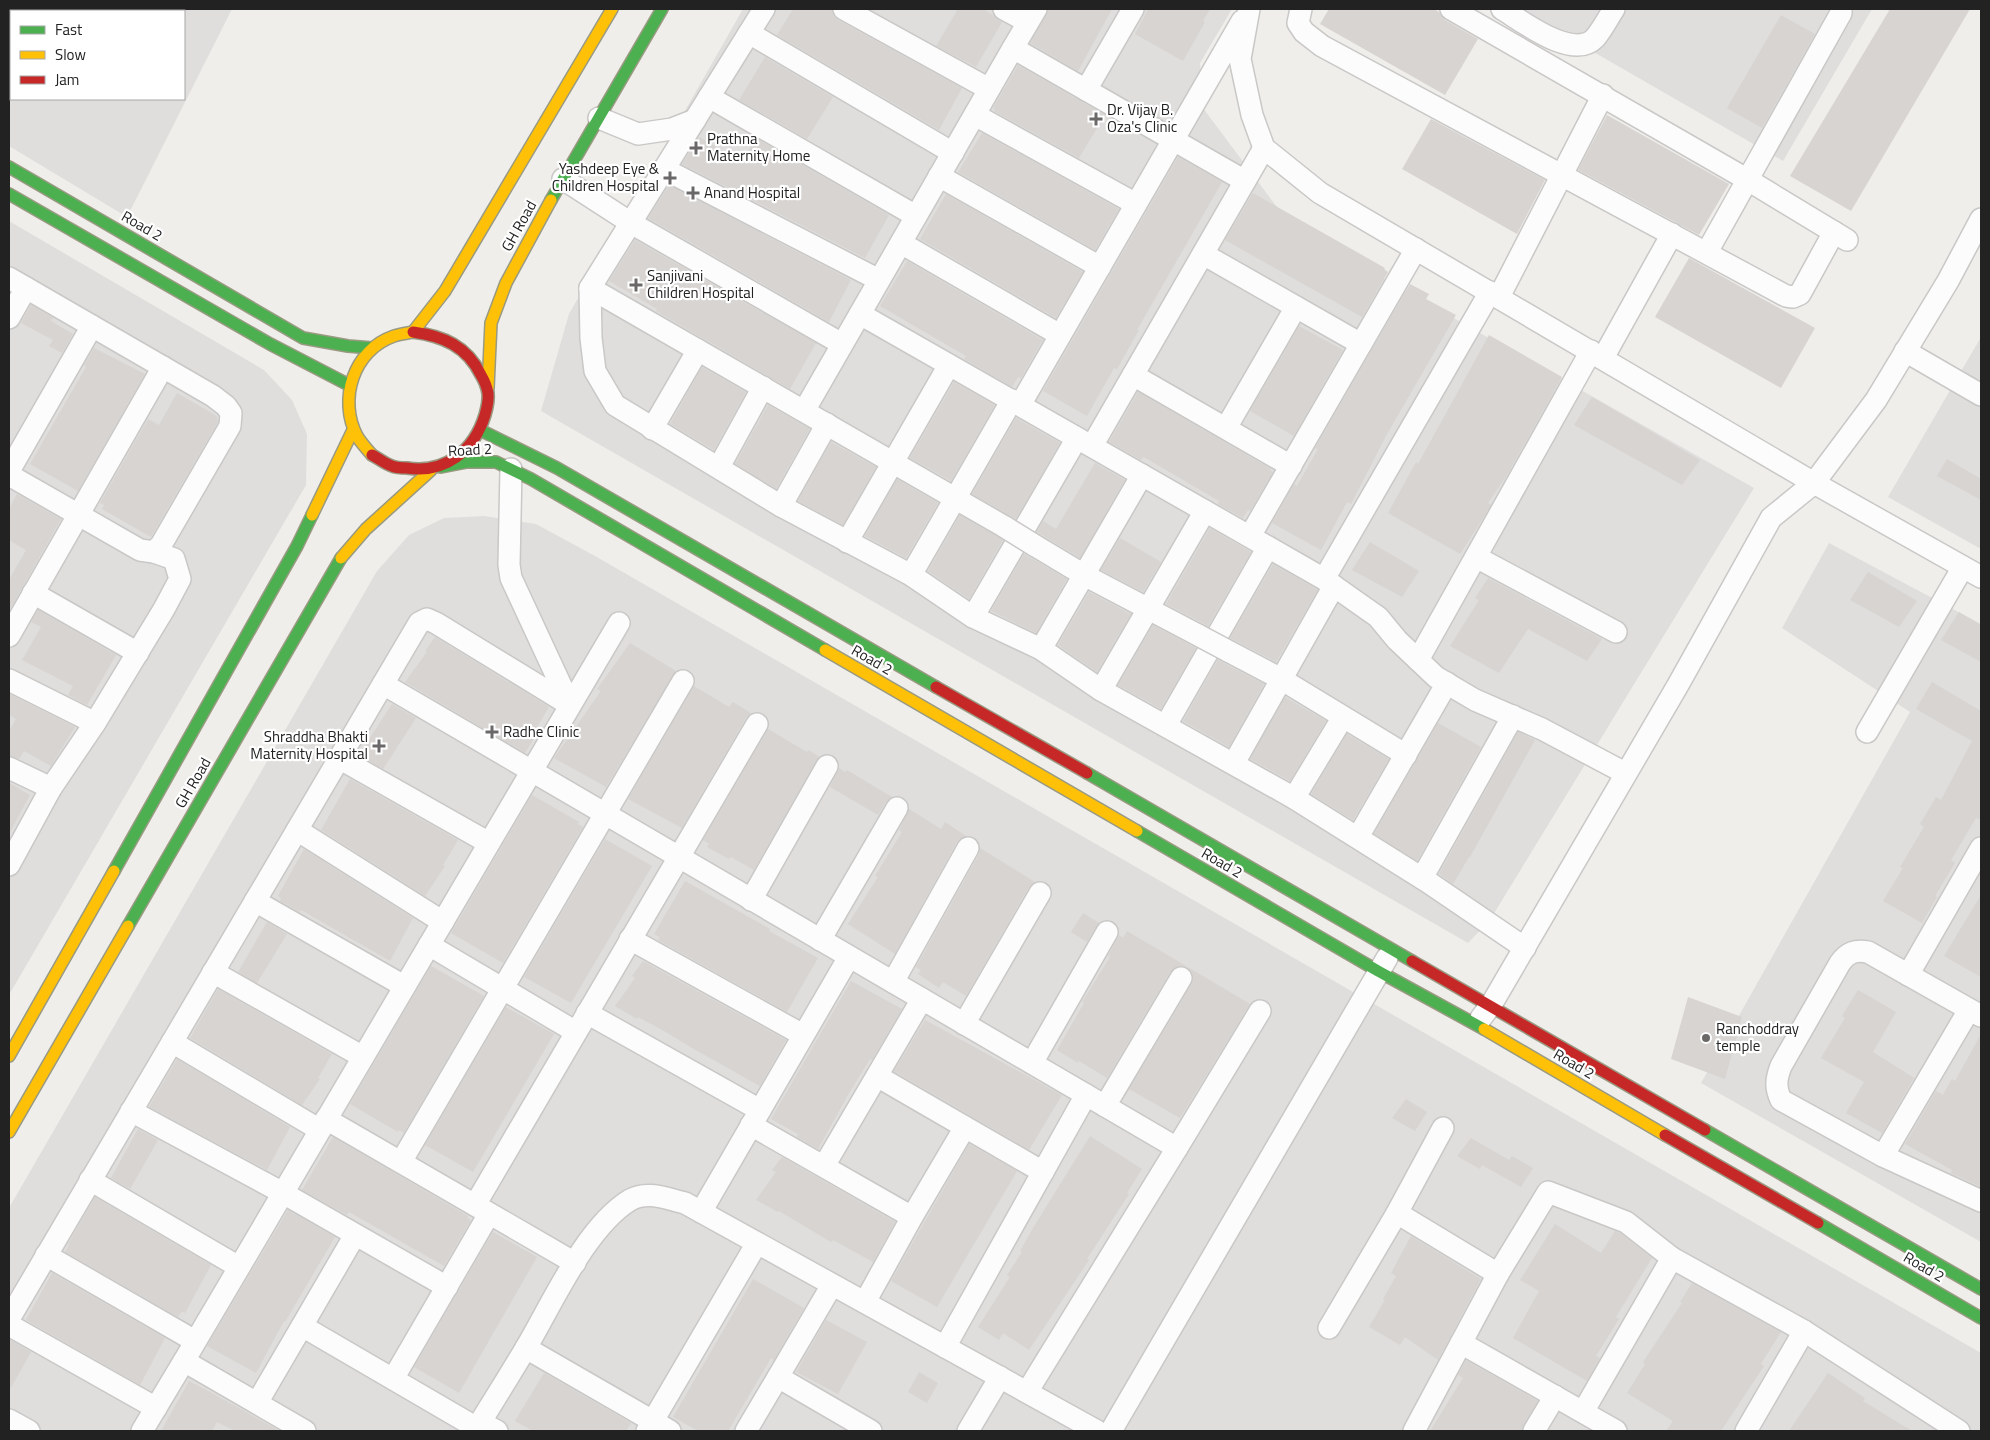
<svg xmlns="http://www.w3.org/2000/svg" width="1990" height="1440" font-family="'Titillium Web',sans-serif">
	<rect width="100%" height="100%" fill="#f0eeeb"/>
	<!-- residential -->
	<g fill="#dfdedc" fill-rule="evenodd">
		<path d="M9 9H232L127 217 9 146ZM11 11H184V99H11Z"/>
		<polygon points="743,9 1232,9 1200,63 1203,108 1291,226 1754,488 1490,920 1468,943 541,411 569,314"/>
		<polygon points="1519,9 1872,9 1783,161"/>
		<polygon points="9,221 264,370 292,400 307,434 306,485 9,995"/>
		<polygon points="1981,337 1981,549 1888,497"/>
		<polygon points="484,516 536,524 595,556 1981,1353 1981,1431 9,1431 9,1208 377,571 409,535 444,518"/>
		<polygon points="1829,543 1981,624 1981,1242 1701,1083 1910,712 1782,628"/>
	</g>
	<!-- building -->
	<g fill="#d7d4d2">
		<polygon points="793,9 832,9 833,15 838,20 962,88 939,130 777,35"/>
		<polygon points="958,9 984,9 1002,22 976,67 936,46"/>
		<polygon points="1049,9 1112,9 1078,71 1030,43"/>
		<polygon points="1148,9 1210,9 1203,21 1205,22 1183,61 1135,34"/>
		<polygon points="1329,9 1434,9 1439,12 1445,20 1478,39 1445,95 1320,24"/>
		<polygon points="1890,9 1970,9 1851,211 1790,176"/>
		<polygon points="1781,15 1815,34 1762,128 1727,108"/>
		<polygon points="765,57 833,97 807,139 739,100"/>
		<polygon points="1018,65 1105,115 1079,158 994,111 995,109 993,108"/>
		<polygon points="1607,115 1729,184 1699,235 1578,170"/>
		<polygon points="1431,119 1545,180 1517,234 1402,169"/>
		<polygon points="982,133 1119,209 1095,250 958,172"/>
		<polygon points="699,137 742,162 756,138 889,215 865,258 682,164"/>
		<polygon points="1178,157 1222,182 1137,330 1139,330 1117,369 1114,368 1087,416 1043,391"/>
		<polygon points="669,185 851,280 829,322 648,218"/>
		<polygon points="1253,193 1385,268 1384,269 1388,272 1362,317 1225,240"/>
		<polygon points="946,194 1083,272 1056,318 920,239"/>
		<polygon points="635,240 816,343 790,389 656,311 657,309 609,281"/>
		<polygon points="1689,258 1815,328 1781,388 1655,317"/>
		<polygon points="907,261 1043,340 1021,378 1018,377 1012,387 964,359 966,356 880,306"/>
		<polygon points="1410,284 1429,294 1426,299 1456,315 1387,434 1351,504 1347,502 1321,550 1272,523 1294,484 1297,486 1318,449 1315,448"/>
		<polygon points="31,305 53,318 51,321 73,334 62,353 49,346 53,340 21,323"/>
		<polygon points="1299,326 1343,350 1294,436 1250,411"/>
		<polygon points="1489,335 1562,377 1507,475 1488,503 1491,505 1477,528 1460,554 1388,513 1416,462 1418,464"/>
		<polygon points="94,348 145,374 78,491 30,464 86,367 84,365"/>
		<polygon points="702,367 746,392 714,450 670,424"/>
		<polygon points="954,382 995,405 951,481 910,458"/>
		<polygon points="1138,392 1271,469 1270,470 1273,472 1250,511 1248,510 1243,518 1218,504 1219,501 1149,460 1143,457 1141,460 1109,442"/>
		<polygon points="177,393 217,416 218,422 151,537 102,509 104,505 100,503 148,419 159,425"/>
		<polygon points="1592,397 1700,460 1682,485 1574,425"/>
		<polygon points="768,405 810,429 776,489 735,464"/>
		<polygon points="1016,418 1060,443 1016,519 972,494"/>
		<polygon points="831,442 876,467 843,525 798,501"/>
		<polygon points="1947,459 1981,479 1981,500 1937,476"/>
		<polygon points="1095,463 1125,480 1080,558 1037,532 1043,521 1056,529"/>
		<polygon points="897,479 938,503 906,558 865,536"/>
		<polygon points="17,494 61,519 9,611 9,580 26,550 9,540 9,509"/>
		<polygon points="960,515 1003,540 969,599 928,571"/>
		<polygon points="1210,528 1251,552 1208,626 1166,604"/>
		<polygon points="1120,538 1161,562 1143,592 1101,570"/>
		<polygon points="1370,542 1419,571 1402,597 1352,570"/>
		<polygon points="1024,554 1067,579 1036,633 991,611"/>
		<polygon points="1273,564 1318,590 1276,662 1230,638"/>
		<polygon points="1868,572 1917,601 1899,627 1850,600"/>
		<polygon points="1488,578 1602,639 1587,661 1528,629 1499,673 1450,646 1479,600 1475,598"/>
		<polygon points="1089,592 1131,614 1097,672 1058,645"/>
		<polygon points="38,610 116,655 87,705 68,695 73,686 22,660 41,627 31,622"/>
		<polygon points="1959,612 1981,625 1981,662 1941,640"/>
		<polygon points="1153,625 1196,648 1161,709 1118,685"/>
		<polygon points="435,637 549,707 534,732 537,734 525,753 405,682 427,652 425,651"/>
		<polygon points="630,643 676,671 606,787 554,758 601,691 597,689"/>
		<polygon points="1218,660 1264,684 1229,747 1183,721"/>
		<polygon points="1932,682 1981,711 1981,820 1976,818 1951,860 1955,863 1935,896 1937,897 1922,923 1883,901 1903,868 1900,867 1924,827 1920,824 1936,797 1941,800 1972,741 1916,709"/>
		<polygon points="694,686 729,707 733,702 751,713 746,718 682,828 628,799"/>
		<polygon points="9,694 75,727 51,766 24,751 19,759 9,756 9,731 16,719 9,715"/>
		<polygon points="1285,697 1326,721 1290,781 1250,759"/>
		<polygon points="392,704 416,718 383,769 359,755"/>
		<polygon points="1438,723 1481,747 1417,861 1374,834"/>
		<polygon points="768,729 807,752 809,750 819,757 754,870 731,857 729,859 707,847 709,844 703,840"/>
		<polygon points="1518,732 1535,740 1470,857 1469,857 1453,884 1439,874"/>
		<polygon points="1347,734 1389,759 1353,820 1311,794"/>
		<polygon points="839,768 845,772 847,770 892,797 886,802 878,815 830,787"/>
		<polygon points="350,779 458,840 443,865 445,866 425,896 321,830"/>
		<polygon points="9,783 30,795 9,834"/>
		<polygon points="532,795 579,822 578,824 583,827 503,963 451,933"/>
		<polygon points="909,809 941,829 945,822 966,836 957,842 895,954 848,924 878,877 875,876 902,832 899,830"/>
		<polygon points="605,839 652,866 571,1003 524,977"/>
		<polygon points="980,848 1035,882 1029,887 966,996 943,982 939,988 918,974 921,970 916,967 979,854"/>
		<polygon points="304,849 413,918 390,961 301,910 300,912 280,901 281,898 278,896"/>
		<polygon points="685,881 770,929 769,931 818,958 787,1012 658,940 660,937 654,934"/>
		<polygon points="1981,895 1981,977 1944,956"/>
		<polygon points="1083,913 1099,923 1087,942 1071,932"/>
		<polygon points="267,922 287,934 257,983 238,972"/>
		<polygon points="1127,931 1250,1004 1180,1118 1129,1089 1192,984 1193,979 1192,972 1187,967 1182,966 1175,967 1170,972 1107,1078 1079,1061 1078,1063 1057,1050 1084,1003 1082,1002 1110,957 1108,956 1119,935 1123,938"/>
		<polygon points="643,961 786,1040 760,1086 692,1048 664,1031 638,1017 637,1019 615,1006 635,978 632,976"/>
		<polygon points="431,966 484,996 404,1133 399,1130 398,1132 350,1104"/>
		<polygon points="851,981 902,1009 872,1060 870,1059 848,1095 818,1149 797,1137 798,1134 771,1119"/>
		<polygon points="218,989 332,1054 318,1078 320,1079 302,1105 190,1038"/>
		<polygon points="1858,990 1896,1012 1873,1052 1914,1078 1882,1133 1846,1113 1864,1082 1821,1058 1845,1018 1842,1016"/>
		<polygon points="1688,997 1742,1017 1725,1079 1671,1059"/>
		<polygon points="506,1007 554,1034 473,1172 425,1145"/>
		<polygon points="925,1020 1062,1095 1029,1150 894,1071"/>
		<polygon points="1981,1034 1981,1187 1951,1173 1952,1170 1905,1144 1936,1091 1943,1095 1952,1079 1955,1081"/>
		<polygon points="177,1059 290,1127 267,1170 149,1107"/>
		<polygon points="1406,1099 1427,1112 1415,1131 1392,1118"/>
		<polygon points="138,1129 158,1140 130,1189 111,1178"/>
		<polygon points="1090,1136 1142,1169 1127,1193 1129,1194 1087,1259 1089,1260 1029,1350 1003,1333 999,1340 978,1327 1010,1277 1007,1275 1022,1252 1020,1251 1033,1228"/>
		<polygon points="333,1137 468,1216 467,1218 471,1220 444,1266 349,1212 347,1215 302,1190"/>
		<polygon points="1471,1138 1509,1160 1512,1156 1533,1168 1521,1187 1482,1165 1480,1169 1457,1156"/>
		<polygon points="969,1144 1017,1171 937,1307 891,1281"/>
		<polygon points="782,1157 895,1222 873,1262 833,1240 831,1242 779,1211 778,1212 756,1200 776,1172 772,1170"/>
		<polygon points="95,1197 211,1265 185,1313 182,1311 178,1317 65,1252 69,1245 68,1244"/>
		<polygon points="288,1210 335,1237 285,1322 284,1321 256,1373 207,1346"/>
		<polygon points="1555,1224 1601,1253 1615,1231 1620,1233 1652,1258 1616,1317 1619,1319 1596,1356 1600,1358 1587,1381 1513,1338 1539,1291 1520,1280"/>
		<polygon points="493,1232 537,1257 459,1393 414,1367"/>
		<polygon points="1411,1236 1481,1279 1438,1360 1405,1337 1400,1345 1369,1327 1385,1300 1383,1299 1396,1276 1391,1273"/>
		<polygon points="52,1273 165,1338 140,1385 26,1320"/>
		<polygon points="753,1279 804,1308 774,1360 771,1358 728,1431 698,1431 673,1417"/>
		<polygon points="1692,1283 1781,1332 1761,1364 1764,1366 1721,1431 1666,1431 1673,1421 1627,1393 1645,1364 1643,1362 1682,1303 1680,1302"/>
		<polygon points="826,1320 867,1342 838,1394 796,1372"/>
		<polygon points="9,1339 31,1352 9,1391"/>
		<polygon points="1466,1360 1538,1401 1521,1431 1430,1431 1463,1378 1458,1375"/>
		<polygon points="919,1372 938,1383 927,1403 908,1392"/>
		<polygon points="544,1373 631,1423 626,1431 533,1431 515,1421"/>
		<polygon points="1828,1373 1865,1398 1863,1401 1912,1431 1789,1431"/>
		<polygon points="189,1381 212,1393 280,1431 235,1431 217,1422 212,1431 161,1431"/>
	</g>
	<g fill="none" stroke-linecap="round" stroke-linejoin="round">
		<!-- street casing -->
		<g stroke="#c9c8c7" stroke-width="24">
			<g id="street">
				<polyline points="51,9 56,11"/>
				<polyline points="764,9 590,288 591,338 595,371 615,405 781,506 911,575 973,617 1041,649 1101,690 1294,798 1428,882 1525,948"/>
				<polyline points="844,9 989,89"/>
				<polyline points="1004,9 1028,22"/>
				<polyline points="1036,9 1013,48 1245,181 1264,148"/>
				<polyline points="1249,9 1240,59 1252,115 1264,148 1320,193 1814,483 1981,577"/>
				<polyline points="1301,9 1298,23 1304,32 1322,46 1786,296 1793,297 1800,294 1834,232"/>
				<polyline points="1451,9 1748,180 1847,240"/>
				<path d="M1502 9C1522 21 1573 61 1595 38 1602 30 1608 18 1614 9"/>
				<polyline points="749,33 953,153"/>
				<polyline points="1086,90 1133,9"/>
				<polyline points="709,97 916,216"/>
				<polyline points="975,115 1136,204"/>
				<polyline points="599,118 638,134 672,129 695,120"/>
				<polyline points="664,169 879,280"/>
				<polyline points="939,176 1100,267"/>
				<polyline points="563,179 631,223 842,344"/>
				<polyline points="901,243 1060,335"/>
				<polyline points="1707,252 1841,13 1841,9"/>
				<polyline points="1203,254 1361,344"/>
				<polyline points="9,278 213,396 226,406 231,413 230,426 161,545 154,552"/>
				<polyline points="590,288 1005,527"/>
				<polyline points="1499,297 1603,95"/>
				<polyline points="860,314 1324,579 1378,617 1397,640 1436,677 1475,700 1542,729 1625,773"/>
				<polyline points="9,318 26,288"/>
				<polyline points="1905,351 1981,395"/>
				<polyline points="1603,358 1672,234"/>
				<polyline points="1133,375 1291,466"/>
				<polyline points="1020,405 1242,21"/>
				<polyline points="804,411 1013,48"/>
				<polyline points="1226,428 1296,307"/>
				<polyline points="652,429 698,350"/>
				<polyline points="1092,446 1245,181"/>
				<polyline points="719,467 763,387"/>
				<polyline points="511,469 509,565 511,578 570,705"/>
				<polyline points="9,471 92,326"/>
				<polyline points="9,475 140,550 154,552 174,559 180,579 164,609 95,723 51,788 9,865"/>
				<polyline points="781,506 827,424"/>
				<polyline points="1250,536 1416,249"/>
				<polyline points="847,542 949,365"/>
				<polyline points="1034,545 1084,575 1198,635"/>
				<polyline points="1476,557 1616,632"/>
				<polyline points="911,575 1012,400"/>
				<polyline points="1324,579 1490,292"/>
				<polyline points="33,593 138,653"/>
				<polyline points="973,617 1077,438"/>
				<polyline points="9,636 163,367"/>
				<polyline points="1041,649 1142,475"/>
				<polyline points="1228,651 1281,679 1406,755"/>
				<polyline points="1418,660 1591,351"/>
				<polyline points="9,680 95,723"/>
				<polyline points="383,684 1177,1148 1027,1392"/>
				<polyline points="1101,690 1205,511"/>
				<polyline points="1166,725 1268,547"/>
				<polyline points="1867,732 1963,567"/>
				<polyline points="339,758 489,843"/>
				<polyline points="1234,763 1334,586"/>
				<polyline points="9,768 51,788"/>
				<polyline points="1294,798 1343,717"/>
				<polyline points="297,830 443,922"/>
				<polyline points="1358,837 1447,683"/>
				<polyline points="1422,878 1513,716"/>
				<polyline points="751,900 827,766"/>
				<polyline points="255,901 404,986"/>
				<polyline points="630,939 803,1035"/>
				<polyline points="820,940 897,808"/>
				<polyline points="429,945 576,1032"/>
				<polyline points="213,972 363,1057"/>
				<polyline points="1908,975 1981,848"/>
				<polyline points="893,982 968,848"/>
				<polyline points="587,1013 760,1110"/>
				<path d="M1981 1016 1868 952C1855 950 1848 952 1840 963L1781 1066C1776 1079 1775 1087 1781 1100L1883 1156 1981 1201"/>
				<polyline points="1481,1018 1491,1005 1678,685 1771,518 1814,483 1876,400 1948,281 1981,219"/>
				<polyline points="964,1024 1040,893"/>
				<polyline points="172,1042 320,1130"/>
				<polyline points="1032,1063 1107,932"/>
				<polyline points="877,1076 965,1127"/>
				<polyline points="1105,1106 1181,978"/>
				<polyline points="131,1111 283,1193 447,1287"/>
				<polyline points="326,1119 575,1263"/>
				<polyline points="751,1125 912,1217 965,1127 1043,1172"/>
				<polyline points="1177,1148 1260,1011"/>
				<polyline points="1883,1156 1969,1010"/>
				<polyline points="401,1162 683,681"/>
				<polyline points="824,1166 922,999"/>
				<polyline points="90,1180 239,1267"/>
				<polyline points="475,1205 757,724"/>
				<polyline points="701,1212 849,957"/>
				<polyline points="1397,1213 1443,1128"/>
				<polyline points="46,1255 195,1341"/>
				<polyline points="1498,1274 1548,1192 1626,1222 1672,1258 1804,1331 1959,1431"/>
				<polyline points="865,1302 912,1217"/>
				<polyline points="9,1319 419,623 427,619 436,623 570,705"/>
				<polyline points="9,1325 156,1408"/>
				<polyline points="302,1326 355,1235"/>
				<polyline points="1329,1328 1397,1213 1498,1274 1414,1431"/>
				<polyline points="1461,1343 1616,1431"/>
				<polyline points="945,1347 1086,1095"/>
				<polyline points="526,1348 670,1431"/>
				<polyline points="778,1377 832,1285"/>
				<polyline points="393,1379 489,1214"/>
				<polyline points="257,1403 302,1326 477,1428"/>
				<polyline points="1583,1412 1672,1258"/>
				<polyline points="9,1420 29,1431"/>
				<polyline points="480,1422 497,1431"/>
				<polyline points="142,1431 184,1361"/>
				<polyline points="305,1431 184,1361 619,623"/>
				<path d="M475 1431C492 1403 510 1375 527 1346 553 1302 586 1227 630 1200 648 1190 667 1199 685 1203L1097 1431"/>
				<polyline points="647,1431 757,1243"/>
				<polyline points="746,1431 778,1377 871,1431"/>
				<polyline points="968,1431 1000,1377"/>
				<polyline points="1111,1431 1387,958"/>
				<polyline points="1534,1431 1555,1396"/>
				<polyline points="1746,1431 1804,1331"/>
			</g>
		</g>
		<!-- fast casing -->
		<g stroke="#999a82" stroke-width="14">
			<g id="fast">
				<polyline points="9,167 303,338 348,346 372,348"/>
				<polyline points="9,194 270,344 349,385"/>
				<polyline points="551,200 662,9"/>
				<polyline points="480,430 557,468 936,687"/>
				<polyline points="441,467 467,462 496,462 531,479 825,650"/>
				<polyline points="1087,773 1412,961"/>
				<polyline points="1137,831 1378,971 1484,1029"/>
				<polyline points="114,871 297,546 312,515"/>
				<polyline points="128,926 341,558"/>
				<polyline points="1705,1130 1981,1289"/>
				<polyline points="1818,1223 1981,1318"/>
			</g>
		</g>
		<!-- slow casing -->
		<g stroke="#999a82" stroke-width="14">
			<g id="slow">
				<polyline points="413,332 445,291 612,9"/>
				<polyline points="488,388 491,323 506,283 551,200"/>
				<path d="M372 455C367 449 361 443 357 436 338 400 353 350 394 336 400 334 407 333 413 332"/>
				<polyline points="312,515 353,430"/>
				<polyline points="341,558 366,529 431,470"/>
				<polyline points="825,650 1137,831"/>
				<polyline points="1484,1029 1665,1135"/>
				<polyline points="9,1056 114,871"/>
				<polyline points="9,1132 128,926"/>
			</g>
		</g>
		<!-- jam casing -->
		<g stroke="#999a82" stroke-width="14">
			<g id="jam">
				<path d="M372 455C378 458 385 464 392 466 396 468 402 468 407 468 445 474 474 451 485 415 487 408 489 401 488 393 487 387 484 380 481 375 467 346 443 336 413 332"/>
				<polyline points="936,687 1087,773"/>
				<polyline points="1412,961 1705,1130"/>
				<polyline points="1665,1135 1818,1223"/>
			</g>
		</g>
		<!-- street -->
		<use href="#street" stroke="#fdfcfc" stroke-width="21"/>
		<!-- fast -->
		<use href="#fast" stroke="#4caf50" stroke-width="11"/>
		<!-- slow -->
		<use href="#slow" stroke="#ffc107" stroke-width="11"/>
		<!-- jam -->
		<use href="#jam" stroke="#c62828" stroke-width="11"/>
		<!-- street-bridge casing -->
		<g stroke="#c9c8c7" stroke-width="24" stroke-linecap="butt">
			<g id="street-bridge">
				<polyline points="1005,527 1034,545"/>
				<polyline points="1198,635 1228,651"/>
			</g>
		</g>
		<!-- street-bridge -->
		<use href="#street-bridge" stroke="#fdfcfc" stroke-width="21"/>
	</g>
	<!-- markers -->
	<g fill="#6a6968" stroke="#fff" stroke-width="2">
		<path d="M1093.5 111.5h5v5h5v5h-5v5h-5v-5h-5v-5h5z"/>
		<path d="M693.5 140.5h5v5h5v5h-5v5h-5v-5h-5v-5h5z"/>
		<path d="M667.5 170.5h5v5h5v5h-5v5h-5v-5h-5v-5h5z"/>
		<path d="M690.5 185.5h5v5h5v5h-5v5h-5v-5h-5v-5h5z"/>
		<path d="M633.5 277.5h5v5h5v5h-5v5h-5v-5h-5v-5h5z"/>
		<path d="M489.5 724.5h5v5h5v5h-5v5h-5v-5h-5v-5h5z"/>
		<path d="M376.5 738.5h5v5h5v5h-5v5h-5v-5h-5v-5h5z"/>
		<circle cx="1706" cy="1038" r="5"/>
	</g>
	<g text-anchor="middle" stroke-width="4.5" stroke-linejoin="round" paint-order="stroke">
		<!-- poi labels -->
		<g font-size="15" fill="#222" stroke="#fff" text-anchor="start">
			<text x="1107" y="115">Dr. Vijay B.<tspan x="1107" dy="17">Oza's Clinic</tspan></text>
			<text x="707" y="144">Prathna<tspan x="707" dy="17">Maternity Home</tspan></text>
			<text x="659" y="174" text-anchor="end">Yashdeep Eye &amp;<tspan x="659" dy="17">Children Hospital</tspan></text>
			<text x="704" y="198">Anand Hospital</text>
			<text x="647" y="281">Sanjivani<tspan x="647" dy="17">Children Hospital</tspan></text>
			<text x="503" y="737">Radhe Clinic</text>
			<text x="368" y="742" text-anchor="end">Shraddha Bhakti<tspan x="368" dy="17">Maternity Hospital</tspan></text>
			<text x="1716" y="1034">Ranchoddray<tspan x="1716" dy="17">temple</tspan></text>
		</g>
		<!-- street labels -->
		<g font-size="15" fill="#222" stroke="#fff">
			<text transform="translate(142 226) rotate(30)" y="5">Road 2</text>
			<text transform="translate(519 226) rotate(-61)" y="5">GH Road</text>
			<text transform="translate(470 450) rotate(-3)" y="5">Road 2</text>
			<text transform="translate(872 660) rotate(30)" y="5">Road 2</text>
			<text transform="translate(193 783) rotate(-60)" y="5">GH Road</text>
			<text transform="translate(1222 863) rotate(30)" y="5">Road 2</text>
			<text transform="translate(1574 1064) rotate(30)" y="5">Road 2</text>
			<text transform="translate(1924 1267) rotate(30)" y="5">Road 2</text>
		</g>
	</g>
	<!-- border -->
	<rect width="1990" height="1440" fill="none" stroke="#222222" stroke-width="20"/>
	<!-- legend -->
	<rect x="10" y="10" width="175" height="90" fill="#ffffff" stroke="#a7a7a7"/>
	<rect x="20" y="26" width="25" height="8" fill="#4caf50" stroke="#a7a7a7"/>
	<text x="55" y="35" font-size="15" fill="#222222">Fast</text>
	<rect x="20" y="51" width="25" height="8" fill="#ffc107" stroke="#a7a7a7"/>
	<text x="55" y="60" font-size="15" fill="#222222">Slow</text>
	<rect x="20" y="76" width="25" height="8" fill="#c62828" stroke="#a7a7a7"/>
	<text x="55" y="85" font-size="15" fill="#222222">Jam</text>
</svg>
